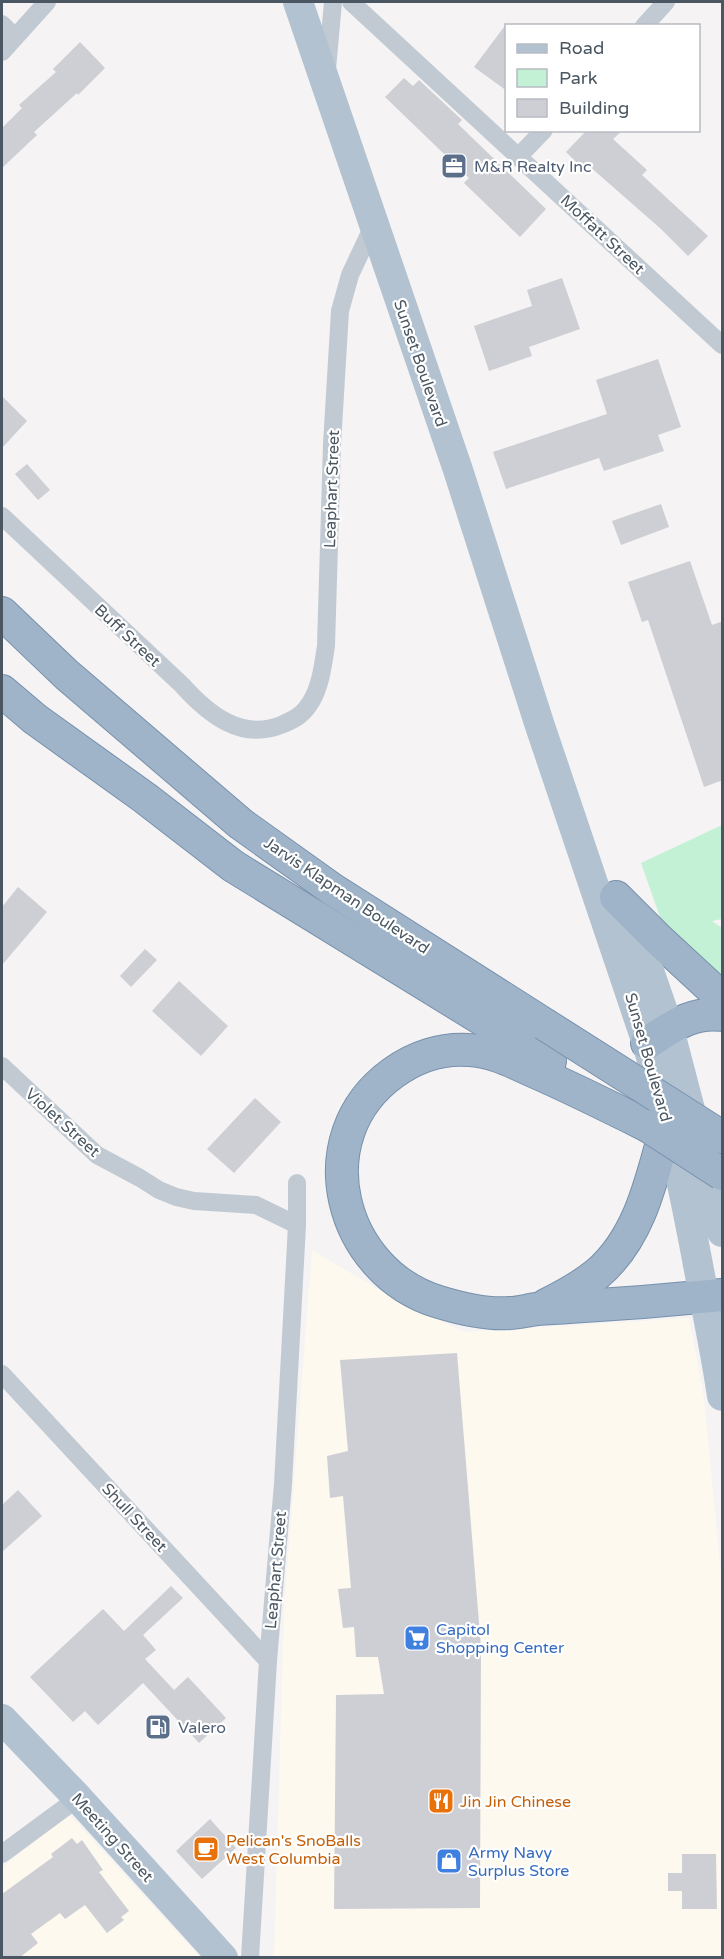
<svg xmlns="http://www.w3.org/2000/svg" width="724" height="1959" font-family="'Varela Round',sans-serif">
	<rect width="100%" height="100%" fill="#f5f3f3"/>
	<!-- commercial -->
	<g fill="#fdf9ef">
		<polygon points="312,1250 393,1298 465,1332 689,1318 704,1398 722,1584 722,1957 274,1958 284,1609"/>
		<polygon points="69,1814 200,1957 2,1958 2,1867"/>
	</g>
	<!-- green -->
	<polygon fill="#c3f1d5" points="722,825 722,919 712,921 722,928 722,984 667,937 641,863"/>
	<!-- building -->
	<g fill="#cdcfd5">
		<polygon points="507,23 507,91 474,67"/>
		<polygon points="80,42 105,68 78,95 77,93 34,132 37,135 2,168 2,128 22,108 19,105 56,72 53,69"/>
		<polygon points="404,78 413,86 419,80 462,120 458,124 546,209 520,237 464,183 469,178 385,97"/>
		<polygon points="587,130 623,130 613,139 647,170 642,175 708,236 688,256 661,229 588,165 583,169 566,152"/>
		<polygon points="562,278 580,329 529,347 532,356 489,371 474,326 532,306 527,290"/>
		<polygon points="658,359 681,427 658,435 664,451 604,471 599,458 506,489 493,452 607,414 596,380"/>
		<polygon points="2,396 27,421 2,448"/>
		<polygon points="27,464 50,490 38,500 15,474"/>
		<polygon points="661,504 669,527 621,545 612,521"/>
		<polygon points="690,561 712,625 723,621 723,780 704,787 648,620 642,622 628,582"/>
		<polygon points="18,887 47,912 2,965 2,907"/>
		<polygon points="145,949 157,960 131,987 120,976"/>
		<polygon points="179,981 228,1026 201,1056 152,1011"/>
		<polygon points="255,1098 281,1122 234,1173 207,1149"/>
		<polygon points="457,1353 481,1647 480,1908 334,1909 336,1695 384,1694 378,1657 356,1657 354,1627 343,1628 338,1589 351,1588 343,1496 330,1498 327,1456 348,1451 340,1360"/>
		<polygon points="18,1490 42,1516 2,1552 2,1505"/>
		<polygon points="171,1586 183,1598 143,1635 156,1650 145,1659 174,1690 188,1677 226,1718 199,1743 143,1683 98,1725 85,1711 73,1722 30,1677 103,1609 124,1631"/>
		<polygon points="210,1819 236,1848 202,1879 176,1851"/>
		<polygon points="72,1838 77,1844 82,1840 103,1870 99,1872 129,1911 121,1917 124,1920 107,1933 85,1905 65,1919 60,1913 31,1934 38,1943 19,1958 2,1958 2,1894 53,1857 51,1854"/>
		<polygon points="682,1854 716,1854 717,1909 682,1909 682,1891 668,1891 668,1873 682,1873"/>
	</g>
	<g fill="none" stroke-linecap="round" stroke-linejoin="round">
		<!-- trunk casing -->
		<g stroke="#7690ad" stroke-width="34">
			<g id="trunk">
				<polyline points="2,613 67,675 241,824 332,889 544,1024"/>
				<polyline points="2,691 35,719 145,798 233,866 550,1061"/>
				<polyline points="616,897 658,939 722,998"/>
				<path d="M647 1043C672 1027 692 1011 722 1015"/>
				<path d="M648 1126C610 1107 572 1088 533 1071 513 1062 492 1051 469 1050 442 1048 415 1057 393 1073 304 1137 339 1272 439 1302 462 1309 487 1315 510 1313 519 1313 528 1310 537 1309 548 1308 558 1308 569 1307 620 1304 671 1300 722 1295"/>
				<path d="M546 1305C564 1296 581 1287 597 1274 642 1236 653 1173 668 1120"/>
			</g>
		</g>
		<!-- minor -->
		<g stroke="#c1cad2" stroke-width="18">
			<polyline points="351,2 722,345"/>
			<polyline points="2,24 15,37"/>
			<polyline points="644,26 666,2"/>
			<polyline points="2,52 47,2"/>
			<polyline points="327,69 333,2"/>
			<polyline points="518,157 544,130"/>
			<path d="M2 516 182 685C208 714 241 741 281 725 296 719 304 714 312 700 321 684 323 664 326 646L332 444 340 311 350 275 373 226"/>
			<polyline points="2,1066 97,1155 140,1178 159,1190 176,1197 194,1201 256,1205 297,1225"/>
			<polyline points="2,1374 268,1661"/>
			<polyline points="2,1854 78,1798"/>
			<polyline points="250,1958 268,1661 283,1484 297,1225 297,1183"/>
		</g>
		<!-- primary -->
		<g stroke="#b3c2d1" stroke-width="30">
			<path d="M298 2 458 470 540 726 647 1043C669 1118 685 1194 699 1270 707 1312 716 1354 722 1396"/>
			<polyline points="618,901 644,956 669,1029 722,1232"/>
			<polyline points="2,1719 78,1798 223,1958"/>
		</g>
		<!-- trunk -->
		<use href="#trunk" stroke="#9fb4c9" stroke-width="32"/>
		<!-- trunk-bridge casing -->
		<g stroke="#7690ad" stroke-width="34" stroke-linecap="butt">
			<g id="trunk-bridge">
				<polyline points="544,1024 722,1137"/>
				<polyline points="648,1126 722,1174"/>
			</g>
		</g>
		<!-- trunk-bridge -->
		<use href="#trunk-bridge" stroke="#9fb4c9" stroke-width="32"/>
	</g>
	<!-- icons -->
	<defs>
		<g id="office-square" transform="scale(1.35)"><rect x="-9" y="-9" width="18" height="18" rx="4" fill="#5c6f8a" stroke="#fff"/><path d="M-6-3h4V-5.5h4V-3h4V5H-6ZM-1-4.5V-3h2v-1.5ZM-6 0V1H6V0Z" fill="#fff"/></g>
		<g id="supermarket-square" transform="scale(1.35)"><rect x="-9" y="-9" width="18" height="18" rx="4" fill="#3f7fe0" stroke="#fff"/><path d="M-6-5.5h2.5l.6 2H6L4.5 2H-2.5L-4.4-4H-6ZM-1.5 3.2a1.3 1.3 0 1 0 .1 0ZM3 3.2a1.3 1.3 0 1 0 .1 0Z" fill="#fff"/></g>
		<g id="fuel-square" transform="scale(1.35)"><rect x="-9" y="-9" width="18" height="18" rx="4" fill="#5c6f8a" stroke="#fff"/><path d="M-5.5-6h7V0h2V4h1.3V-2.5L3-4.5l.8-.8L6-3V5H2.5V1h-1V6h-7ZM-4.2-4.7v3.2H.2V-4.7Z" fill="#fff"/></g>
		<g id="restaurant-square" transform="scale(1.35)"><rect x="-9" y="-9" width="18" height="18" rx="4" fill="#e8710a" stroke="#fff"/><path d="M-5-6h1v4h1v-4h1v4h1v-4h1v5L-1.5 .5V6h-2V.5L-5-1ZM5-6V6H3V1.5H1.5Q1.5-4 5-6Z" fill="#fff"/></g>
		<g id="cafe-square" transform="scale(1.35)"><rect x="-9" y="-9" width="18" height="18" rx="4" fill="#e8710a" stroke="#fff"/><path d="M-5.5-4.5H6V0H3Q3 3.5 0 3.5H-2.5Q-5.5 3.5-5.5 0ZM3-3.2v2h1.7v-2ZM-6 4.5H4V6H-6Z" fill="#fff"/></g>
		<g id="shop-square" transform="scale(1.35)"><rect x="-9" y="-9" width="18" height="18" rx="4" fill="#3f7fe0" stroke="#fff"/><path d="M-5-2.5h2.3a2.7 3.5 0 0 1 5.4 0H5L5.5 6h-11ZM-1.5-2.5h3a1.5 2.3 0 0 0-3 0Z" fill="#fff"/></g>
	</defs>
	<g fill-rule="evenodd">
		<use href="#office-square" x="454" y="166"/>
		<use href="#supermarket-square" x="417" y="1638"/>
		<use href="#fuel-square" x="158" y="1727"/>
		<use href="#restaurant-square" x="441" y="1801"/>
		<use href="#cafe-square" x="206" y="1849"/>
		<use href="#shop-square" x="449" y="1861"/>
	</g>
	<g text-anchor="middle" stroke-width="4.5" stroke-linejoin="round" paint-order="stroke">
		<!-- service labels -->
		<g font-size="16" fill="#4e5e75" stroke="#fff" text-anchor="start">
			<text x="474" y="172">M&amp;R Realty Inc</text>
			<text x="178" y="1733">Valero</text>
		</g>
		<!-- street labels -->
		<g font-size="16" fill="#4a5661" stroke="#fff">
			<text transform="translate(603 234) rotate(43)" y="6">Moffatt Street</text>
			<text transform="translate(421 363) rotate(71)" y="6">Sunset Boulevard</text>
			<text transform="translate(331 489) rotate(-88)" y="6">Leaphart Street</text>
			<text transform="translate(128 635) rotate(43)" y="6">Buff Street</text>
			<text transform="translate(347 895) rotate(34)" y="6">Jarvis Klapman Boulevard</text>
			<text transform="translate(649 1057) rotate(74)" y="6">Sunset Boulevard</text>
			<text transform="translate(63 1122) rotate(42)" y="6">Violet Street</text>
			<text transform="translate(135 1517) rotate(47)" y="6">Shull Street</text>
			<text transform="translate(275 1570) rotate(-85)" y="6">Leaphart Street</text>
			<text transform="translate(113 1837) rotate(48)" y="6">Meeting Street</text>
		</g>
		<!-- shop labels -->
		<g font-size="16" fill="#366cbe" stroke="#fff" text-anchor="start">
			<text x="436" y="1635">Capitol<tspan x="436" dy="18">Shopping Center</tspan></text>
			<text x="468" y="1858">Army Navy<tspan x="468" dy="18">Surplus Store</tspan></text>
		</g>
		<!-- food labels -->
		<g font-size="16" fill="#c56008" stroke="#fff" text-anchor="start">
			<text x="460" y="1807">Jin Jin Chinese</text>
			<text x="226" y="1846">Pelican's SnoBalls<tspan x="226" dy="18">West Columbia</tspan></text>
		</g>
	</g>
	<!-- border -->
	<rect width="724" height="1959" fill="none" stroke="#4a5661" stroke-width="6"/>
	<!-- legend -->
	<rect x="505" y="24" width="195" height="108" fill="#ffffff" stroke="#b7bbc0" stroke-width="1.5"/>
	<rect x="517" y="44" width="30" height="9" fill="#b3c2d1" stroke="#b7bbc0" stroke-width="1.5"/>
	<text x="559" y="54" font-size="18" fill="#4a5661">Road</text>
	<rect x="517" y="69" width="30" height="18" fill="#c3f1d5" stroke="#b7bbc0" stroke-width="1.5"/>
	<text x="559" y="84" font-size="18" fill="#4a5661">Park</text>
	<rect x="517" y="99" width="30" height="18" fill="#cdcfd5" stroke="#b7bbc0" stroke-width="1.5"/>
	<text x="559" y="114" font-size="18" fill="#4a5661">Building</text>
</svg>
